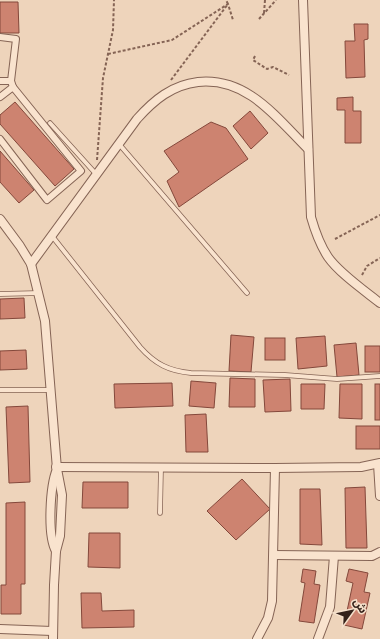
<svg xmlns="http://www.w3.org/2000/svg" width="380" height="639" font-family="'Libre Baskerville','Noto Sans Arabic',serif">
	<rect width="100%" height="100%" fill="#eed4bb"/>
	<!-- building -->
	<g fill="#cd8370" stroke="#84483b">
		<polygon points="0,2 18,2 19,33 0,33"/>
		<polygon points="354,24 368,24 368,39 364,40 365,77 346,78 345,41 355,41"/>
		<polygon points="353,97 353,111 361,111 361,143 345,143 345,110 337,110 337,98"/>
		<polygon points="15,102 74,169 55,186 0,124 0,115"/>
		<polygon points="250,111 268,133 251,149 233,126"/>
		<polygon points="211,122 226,128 248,159 179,207 167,181 179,172 164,151"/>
		<polygon points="0,151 34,190 19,203 0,182"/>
		<polygon points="24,298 25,318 0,319 0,299"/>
		<polygon points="231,335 254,337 251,372 229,371"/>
		<polygon points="325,336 327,366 298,369 296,338"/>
		<rect x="265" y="338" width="20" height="22"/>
		<polygon points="356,343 359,375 337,377 334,345"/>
		<rect x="365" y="346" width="15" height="26"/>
		<polygon points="26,350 27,369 0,370 0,351"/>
		<polygon points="230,378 255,379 255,407 229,407"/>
		<polygon points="290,379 291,411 265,412 263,380"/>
		<polygon points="191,381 216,383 214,408 189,406"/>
		<polygon points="172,383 173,406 115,408 114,384"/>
		<polygon points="301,384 325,384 324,409 301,409"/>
		<polygon points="340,384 362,384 362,419 339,418"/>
		<rect x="375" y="384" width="5" height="36"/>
		<polygon points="28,406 30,482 9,483 6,407"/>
		<polygon points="206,414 208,452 186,452 185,415"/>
		<rect x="356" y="426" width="24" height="23"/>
		<polygon points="242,479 270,509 236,540 207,511"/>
		<polygon points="83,482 128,482 128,508 82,508"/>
		<polygon points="365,487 367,548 346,548 345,488"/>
		<polygon points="300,489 320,489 322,545 300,544"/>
		<polygon points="25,502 25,584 21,584 21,614 1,614 1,585 6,585 6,503"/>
		<polygon points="89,533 120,533 120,568 88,567"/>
		<polygon points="303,569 316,571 314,584 320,585 314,623 299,621 305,583 301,582"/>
		<polygon points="349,569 368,573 364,592 370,593 362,629 344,625 353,583 346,581"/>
		<polygon points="81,593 101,593 102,611 134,610 134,627 82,628"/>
	</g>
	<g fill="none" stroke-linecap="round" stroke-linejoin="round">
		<!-- service casing -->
		<g stroke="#856455" stroke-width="5.5">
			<g id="service">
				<polyline points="50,123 96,174"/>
				<polyline points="119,144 247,293"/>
				<path d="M52 236 140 347C155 364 169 371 191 373L285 375 337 379 380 376"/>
				<polyline points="0,294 40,293"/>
				<polyline points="0,390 50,390"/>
				<polyline points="160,513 161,467"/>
			</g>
		</g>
		<!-- pedestrian casing -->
		<g stroke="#856455" stroke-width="8">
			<g id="pedestrian">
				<polyline points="0,37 16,39 11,81 13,87"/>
				<polyline points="0,81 11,81"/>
				<polyline points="0,97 13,87 81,171 47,200 0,139"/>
			</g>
		</g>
		<!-- minor casing -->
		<g stroke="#856455" stroke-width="10">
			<g id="minor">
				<path d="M303 0 311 217C315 231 320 245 328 257 339 273 365 291 380 303"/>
				<polyline points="0,219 20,246 31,264 45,321 57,469 62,495 60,536 56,551 54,585 53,639"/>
				<path d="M31 264 137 119C154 100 172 85 198 82 247 77 276 117 308 149"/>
				<polyline points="378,464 380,496"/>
				<polyline points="56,467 275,468 361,467 380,463"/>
				<path d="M56 551C47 535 50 486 57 469"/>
				<polyline points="274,555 372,556 380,552"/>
				<polyline points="0,629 52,631"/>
				<polyline points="257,639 268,618 272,601 275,468"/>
				<polyline points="318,639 330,607 334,556"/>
			</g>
		</g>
		<!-- path -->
		<g stroke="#856455" stroke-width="2" stroke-dasharray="3 2" stroke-linecap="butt">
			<polyline points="264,13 265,0"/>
			<polyline points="259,19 276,0"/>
			<polyline points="108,54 172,40 228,4 233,20"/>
			<polyline points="255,56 253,60 267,69 273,67 289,75"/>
			<polyline points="171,80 228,4 226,0"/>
			<polyline points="97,160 103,78 113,30 114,0"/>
			<polyline points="335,239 380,215"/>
			<polyline points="362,275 367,266 380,258"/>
		</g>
		<!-- service -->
		<use href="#service" stroke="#f9e3ce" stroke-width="4"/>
		<!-- pedestrian -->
		<use href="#pedestrian" stroke="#f9e3ce" stroke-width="6"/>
		<!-- minor -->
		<use href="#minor" stroke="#f9e3ce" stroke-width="8"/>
	</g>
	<!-- north arrow -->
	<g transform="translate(352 611) rotate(57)" stroke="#f5e0cb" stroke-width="3" paint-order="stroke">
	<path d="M0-3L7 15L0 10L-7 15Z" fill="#34211a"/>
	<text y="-6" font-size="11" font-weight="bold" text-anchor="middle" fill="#34211a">ش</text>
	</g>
</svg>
